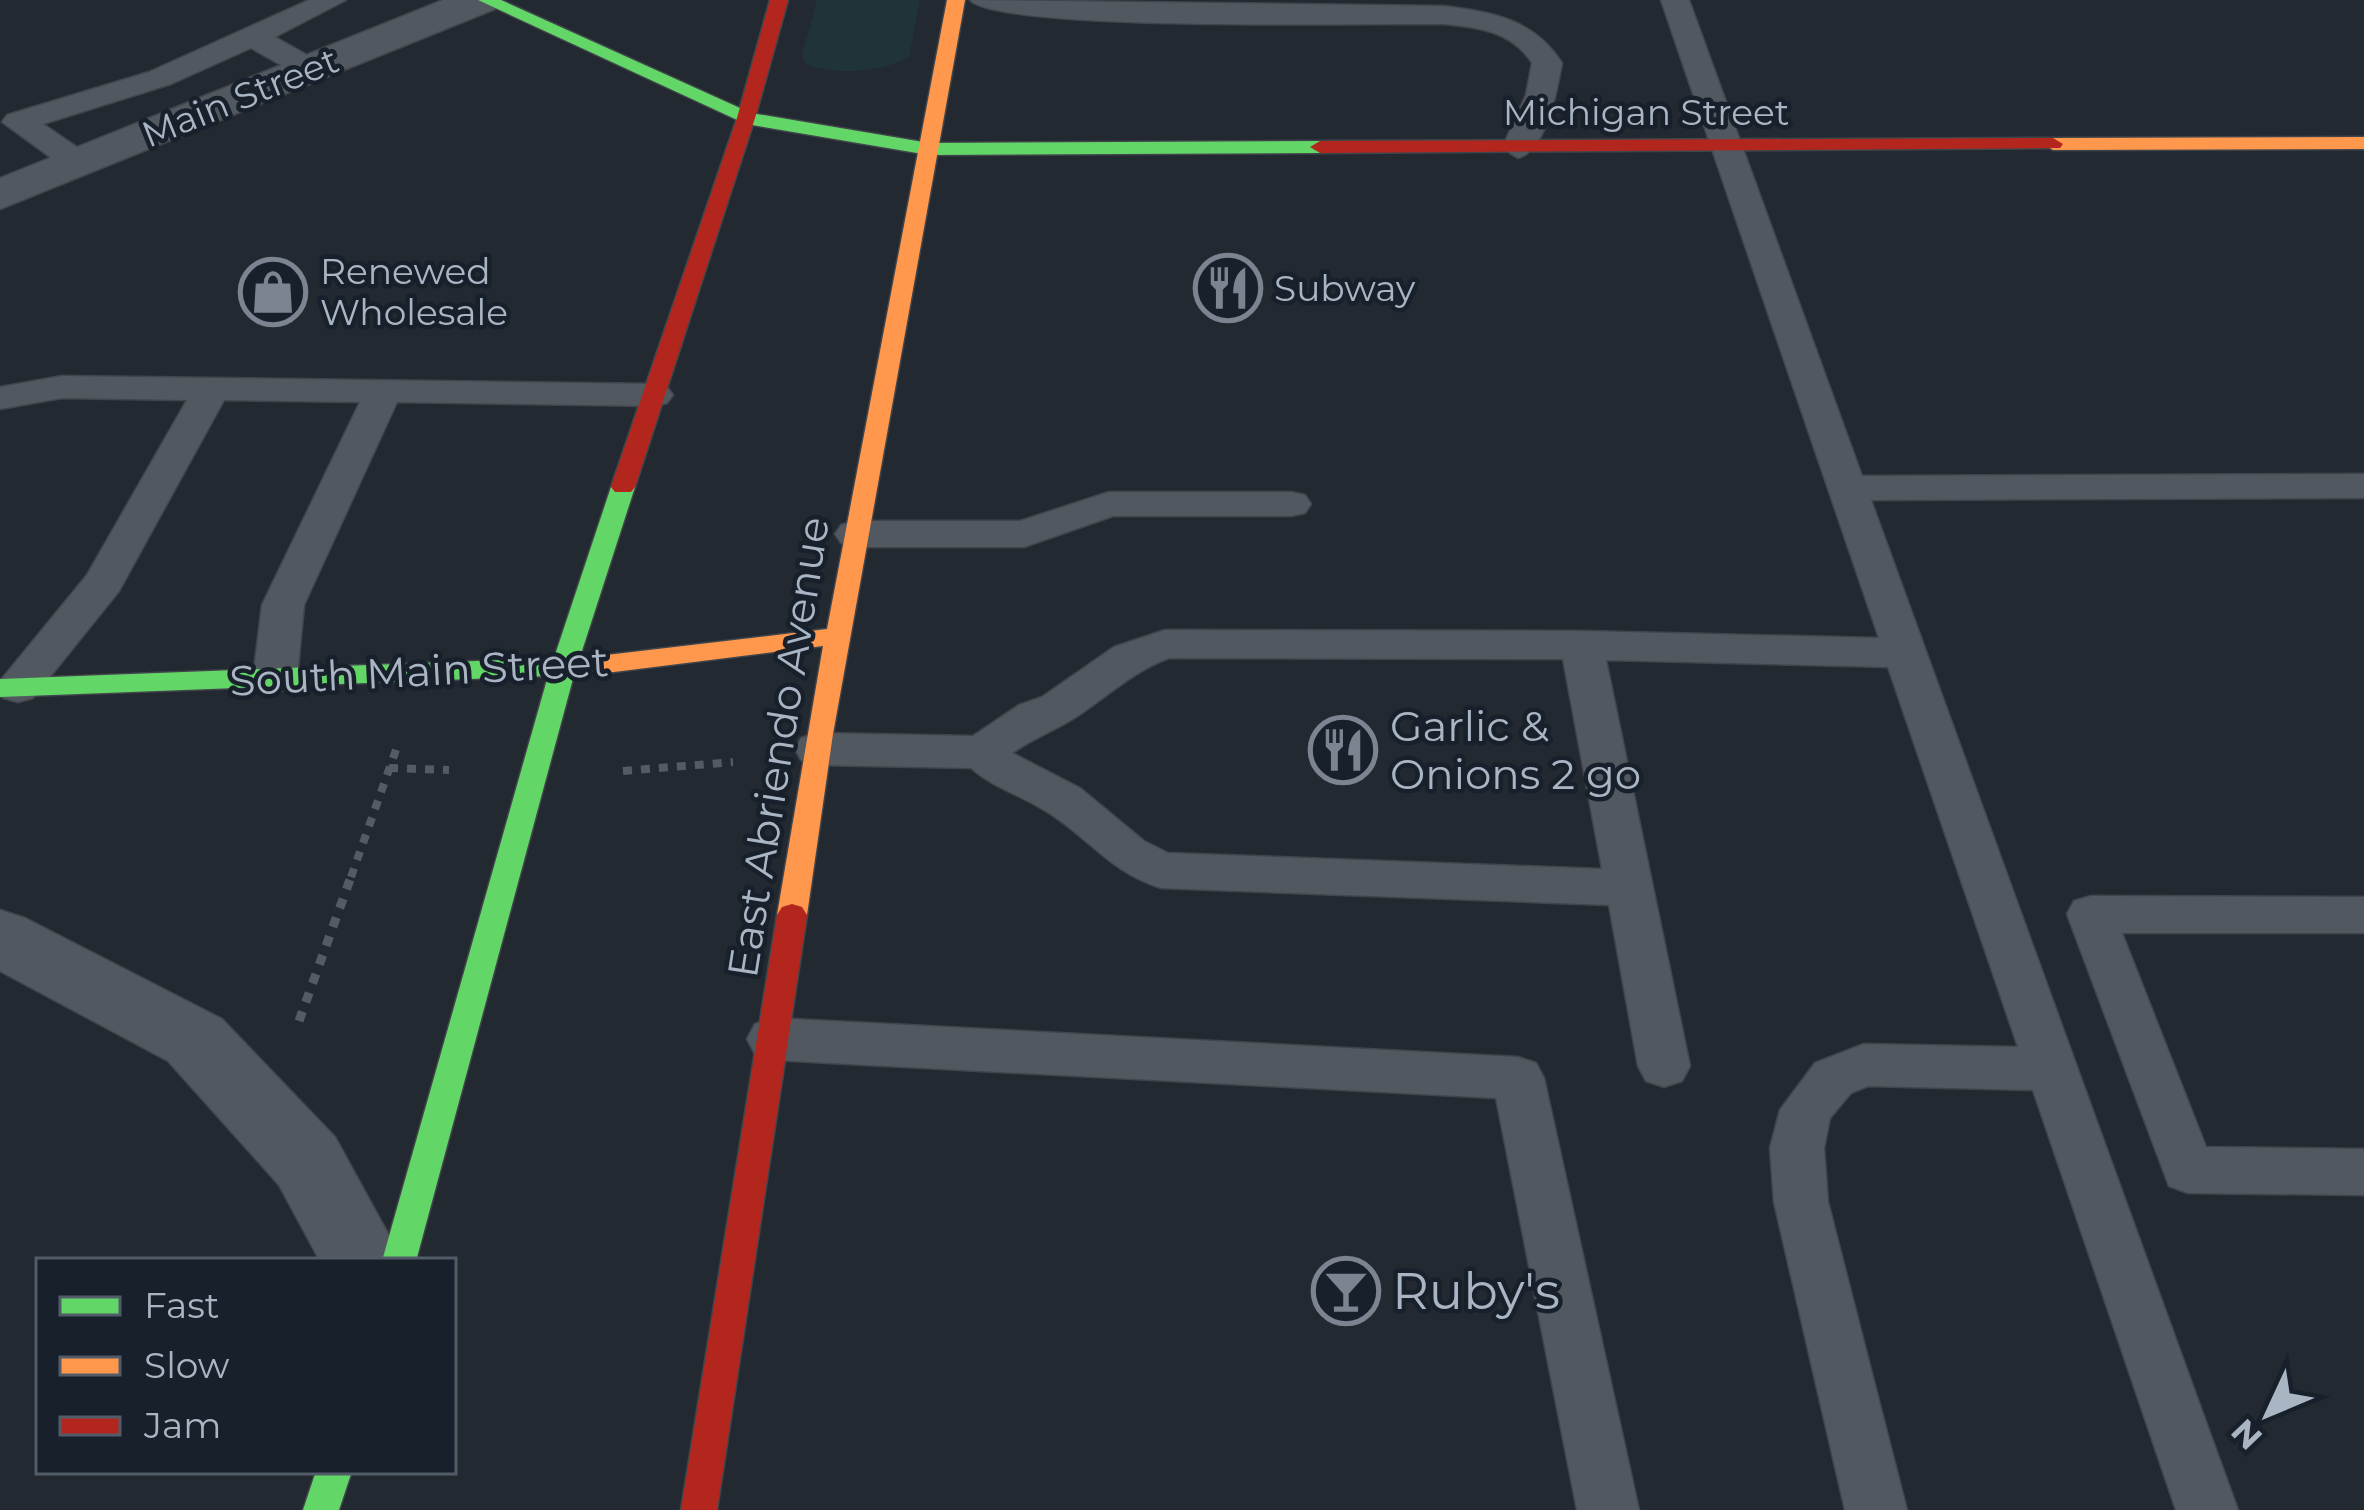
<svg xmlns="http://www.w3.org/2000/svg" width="2364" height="1510" font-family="Montserrat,sans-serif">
	<rect width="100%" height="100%" fill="#232930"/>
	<!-- green -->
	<path fill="#203336" d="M817 0H920L909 57C880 73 836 76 806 64L802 55Z"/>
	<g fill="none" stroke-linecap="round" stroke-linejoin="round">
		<!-- lane casing -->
		<g stroke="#40454b" stroke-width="3">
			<g id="lane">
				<polygon points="309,0 346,0 275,37 321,63 325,69 321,75 299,75 251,48 171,84 43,124 90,156 95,163 90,170 68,170 2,122 7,115 149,72"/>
				<path d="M970 0 1443 6C1492 12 1534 19 1562 63 1557 90 1547 150 1518 158L1502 148 1526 95 1532 63C1512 31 1477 27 1443 24 1377 23 999 32 970 0Z"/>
				<path d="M1661 0H1689L1862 476 2364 474V498L1871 500 2238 1510H2176L2033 1090 1868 1086 1851 1093 1830 1118 1824 1148 1828 1202 1907 1510H1845L1774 1202 1770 1148 1780 1110 1815 1063 1864 1044 2018 1047 1888 667 1606 660 1690 1066 1682 1081 1664 1087 1646 1081 1638 1066 1609 905 1161 888C1109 872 1088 836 1044 810 1020 795 992 787 971 768L817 765 801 760 795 749 801 738 817 733 973 736 1019 705 1042 697 1114 647 1165 630 1582 631 1879 638ZM1169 658 1563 659 1602 869 1168 853 1144 841 1080 788 1012 753C1034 738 1058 729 1079 715 1109 695 1134 671 1169 658Z"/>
				<polygon points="62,376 654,384 667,387 673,395 667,403 654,406 397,402 304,605 297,678 290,688 275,693 260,688 253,678 262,605 360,402 224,400 119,591 33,698 18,702 3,698 0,681 87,575 187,400 62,398 0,409 0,387"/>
				<polygon points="1109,492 1291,492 1305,495 1311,504 1305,513 1291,516 1113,516 1024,547 855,547 841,543 835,534 841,525 855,521 1020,521"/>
				<polygon points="2091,896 2364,897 2364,933 2122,933 2206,1147 2364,1149 2364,1195 2188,1193 2169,1186 2067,914 2074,901"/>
				<polygon points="773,1018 1518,1057 1536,1063 1544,1078 1639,1510 1577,1510 1496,1098 773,1060 755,1054 747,1039 755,1024"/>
			</g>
		</g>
		<!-- street casing -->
		<g stroke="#40454b" stroke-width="3">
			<g id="street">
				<polygon points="443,0 501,0 495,9 0,209 0,178"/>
				<polygon points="0,910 25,918 222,1019 335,1137 403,1261 320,1261 279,1185 168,1061 0,971"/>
			</g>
		</g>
		<!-- fast casing -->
		<g stroke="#40454b" stroke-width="3">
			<g id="fast">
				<polygon points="478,0 501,0 751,113 929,143 1320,141 1330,147 1320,153 929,155 746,124"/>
				<polygon points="623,480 635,487 580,657 598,656 611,665 598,674 574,675 416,1261 382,1261 548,676 0,697 0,679 554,658 611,487"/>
				<polygon points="316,1471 352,1471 339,1510 303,1510"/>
			</g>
		</g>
		<!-- slow casing -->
		<g stroke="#40454b" stroke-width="3">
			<g id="slow">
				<polygon points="947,0 965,0 833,734 807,915 802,923 782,923 777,915 823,646 598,674 585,665 598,656 827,629"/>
				<polygon points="2364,137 2364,149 2053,150 2043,144 2053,138"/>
			</g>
		</g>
		<!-- jam casing -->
		<g stroke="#40454b" stroke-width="3">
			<g id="jam">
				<polygon points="770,0 788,0 755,118 635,487 631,492 615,492 611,487 737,118"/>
				<polygon points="2053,138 2063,144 2060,148 1320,153 1310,147 1320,141"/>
				<polygon points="792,904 802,907 807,915 717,1510 681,1510 777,915 782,907"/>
			</g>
		</g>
		<!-- path-far1 -->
		<g stroke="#545b62" stroke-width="8" stroke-dasharray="9 9" stroke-linecap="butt">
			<polyline points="389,768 449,770"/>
			<polyline points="623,771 733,762"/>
			<polyline points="351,877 397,747"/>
		</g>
		<!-- path -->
		<polyline stroke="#545b62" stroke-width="9" stroke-dasharray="10 10" stroke-linecap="butt" points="299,1021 352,874"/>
		<!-- lane -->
		<use href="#lane" fill="#525860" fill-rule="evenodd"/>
		<!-- street -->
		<use href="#street" fill="#525860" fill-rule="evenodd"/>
		<!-- fast -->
		<use href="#fast" fill="#63d668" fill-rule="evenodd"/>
		<!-- slow -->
		<use href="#slow" fill="#ff974d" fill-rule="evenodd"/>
		<!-- jam -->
		<use href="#jam" fill="#b3261e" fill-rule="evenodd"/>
	</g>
	<!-- icons -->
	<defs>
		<g id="restaurant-ring" transform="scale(3.45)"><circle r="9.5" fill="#17202b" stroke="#7b8490" stroke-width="1.5"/><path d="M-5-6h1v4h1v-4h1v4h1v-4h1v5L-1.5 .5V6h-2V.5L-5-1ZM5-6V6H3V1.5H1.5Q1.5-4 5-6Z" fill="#7b8490"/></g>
		<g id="shop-ring" transform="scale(3.45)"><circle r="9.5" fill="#17202b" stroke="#7b8490" stroke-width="1.5"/><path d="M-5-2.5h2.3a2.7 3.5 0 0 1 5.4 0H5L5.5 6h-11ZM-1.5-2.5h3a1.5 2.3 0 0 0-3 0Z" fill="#7b8490"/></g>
		<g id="bar-ring" transform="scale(3.45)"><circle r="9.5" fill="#17202b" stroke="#7b8490" stroke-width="1.5"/><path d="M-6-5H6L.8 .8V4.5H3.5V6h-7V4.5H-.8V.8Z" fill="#7b8490"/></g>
	</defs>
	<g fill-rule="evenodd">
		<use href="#restaurant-ring" x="1228" y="288"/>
		<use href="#shop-ring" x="273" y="292"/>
		<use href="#restaurant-ring" x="1343" y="750"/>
		<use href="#bar-ring" x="1346" y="1291"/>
	</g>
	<g text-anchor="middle" stroke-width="9" stroke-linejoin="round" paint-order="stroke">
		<!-- far-street labels -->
		<g font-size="36" fill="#aab5c4" stroke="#17202b">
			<text transform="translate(240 97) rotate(-22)" y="13">Main Street</text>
			<text x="1646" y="125">Michigan Street</text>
		</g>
		<!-- far-poi labels -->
		<g font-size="36" fill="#aab5c4" stroke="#17202b" text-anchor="start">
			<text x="320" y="284">Renewed<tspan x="320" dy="41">Wholesale</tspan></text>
			<text x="1274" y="301">Subway</text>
		</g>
		<!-- street labels -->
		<g font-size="42" fill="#aab5c4" stroke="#17202b">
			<text transform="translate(419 671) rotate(-3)" y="15">South Main Street</text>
			<text transform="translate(778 747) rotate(-81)" y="15">East Abriendo Avenue</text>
		</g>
		<!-- poi labels -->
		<g font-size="42" fill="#aab5c4" stroke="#17202b" text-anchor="start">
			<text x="1390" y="741">Garlic &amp;<tspan x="1390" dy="48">Onions 2 go</tspan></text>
		</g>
		<!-- near-poi labels -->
		<g font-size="51" fill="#aab5c4" stroke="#17202b" text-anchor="start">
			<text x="1392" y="1309">Ruby's</text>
		</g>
	</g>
	<!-- legend -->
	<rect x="36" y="1258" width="420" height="216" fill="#17202b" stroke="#525c68" stroke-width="3"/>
	<rect x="60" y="1297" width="60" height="18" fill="#63d668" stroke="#525c68" stroke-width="3"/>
	<text x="144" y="1318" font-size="36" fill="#aab5c4">Fast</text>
	<rect x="60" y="1357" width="60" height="18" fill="#ff974d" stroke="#525c68" stroke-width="3"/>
	<text x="144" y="1378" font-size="36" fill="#aab5c4">Slow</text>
	<rect x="60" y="1417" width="60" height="18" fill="#b3261e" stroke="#525c68" stroke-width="3"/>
	<text x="144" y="1438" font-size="36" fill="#aab5c4">Jam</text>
	<!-- north arrow -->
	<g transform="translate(2268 1414) rotate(226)" stroke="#17202b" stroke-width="9" paint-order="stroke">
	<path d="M0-9L21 45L0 30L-21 45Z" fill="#aab5c4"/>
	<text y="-18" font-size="33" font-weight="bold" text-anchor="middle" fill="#aab5c4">N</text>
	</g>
</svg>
